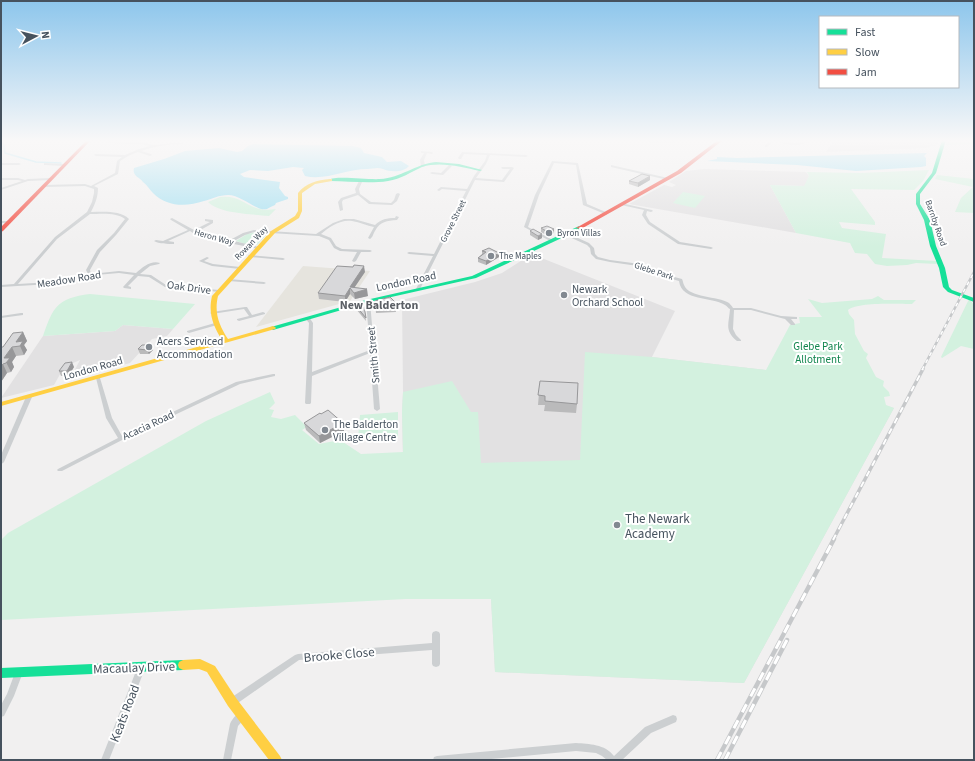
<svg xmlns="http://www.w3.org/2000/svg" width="975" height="761" font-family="'Source Sans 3',sans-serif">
	<rect width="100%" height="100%" fill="#f1f0f0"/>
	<!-- commercial -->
	<polygon fill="#e6e4de" points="303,266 370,271 350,301 256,327"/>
	<!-- education -->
	<g fill="#e2e1e2">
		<polygon points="834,140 939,140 937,145 926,148 826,152"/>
		<polygon points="704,169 806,172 809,176 805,186 770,185 796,233 629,204 664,185 672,187 676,185 669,182 686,171"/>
		<polygon points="530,255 534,255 675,311 652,357 766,370 894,408 744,683 495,672 491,599 406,599 402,412 403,392 402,300 475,282 502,273"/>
		<polygon points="123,325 173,329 167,336 152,339 130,363 70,379 80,360 64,367 54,385 1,398 43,336 115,331"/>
	</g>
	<!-- green -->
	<g fill="#d3f1df">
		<polygon points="387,140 530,140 535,143"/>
		<polygon points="946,140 974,140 974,144 946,145"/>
		<polygon points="929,170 923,181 914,190 851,189 875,222 875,225 839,222 842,228 886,234 882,258 937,261 938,264 916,263 907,265 887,266 875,264 867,254 855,253 850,243 796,233 770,185 804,186 809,176 807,172 860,173"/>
		<polygon points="937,175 974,179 974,213 955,212 961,198 973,187 935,179"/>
		<polygon points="683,192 705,196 695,208 673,203"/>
		<path d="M220 197C245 194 248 214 276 209L269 216C252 214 220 214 208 202Z"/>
		<polygon points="256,232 267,234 257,245 246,244 236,241 247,234"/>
		<path d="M90 294 195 304 173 329 123 325 115 331 43 336C53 307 57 298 90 294Z"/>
		<path d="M878 296 884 300H916L912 304C898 304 857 302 848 310L849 314 854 320 855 334 864 351 868 354 866 358 876 377 884 381 883 386 889 392 890 396 884 397 886 405 894 408 744 683 495 672 491 599H406L1 620V540L8 533 206 421 270 392 275 403 269 409 274 410 271 417 281 419 295 415 307 427 302 430 319 444 340 440 361 454 403 452 402 412 403 392 452 381 471 412H478L481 463 580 460 585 352 652 357 766 370 790 325 800 323 799 317H822L808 299 822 303 872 299Z"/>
		<polygon points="969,299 974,305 974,349 961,346 942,358 941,357"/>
		<polygon points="398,412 398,438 358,440 360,415"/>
	</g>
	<!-- water -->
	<g fill="#a5e0f1">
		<path d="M253 144 353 146 361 148 364 153 382 157 387 162 401 161 409 166C403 173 390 172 383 169 377 167 373 169 367 169 347 169 325 181 305 176L302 170 304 168 293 167 268 171 250 170 240 174 244 177 280 182 279 188 285 196 288 197V199L276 203 275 205C272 206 269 208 267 209 257 212 242 195 228 195 219 195 212 199 204 201 186 207 167 207 153 193 150 190 147 185 143 182 139 177 132 176 134 168L164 159 185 151 219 148 237 152 242 151 248 146Z"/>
		<polygon points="927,153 924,156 926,158 926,166 921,167 856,171 797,165 707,161 717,159 717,157 737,158"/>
	</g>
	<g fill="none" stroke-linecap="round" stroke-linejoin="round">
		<!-- stream -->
		<polyline stroke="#a5e0f1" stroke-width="1.5" points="1,142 4,145 5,153 36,162 61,163"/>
		<!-- street -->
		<g fill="#cccfd1" fill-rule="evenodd">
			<polygon points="625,140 672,141 682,140 672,143 626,141"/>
			<path d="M771 140C780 140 788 144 798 143 803 143 806 140 810 140 799 149 787 144 774 141L767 147H765V145L771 141Z"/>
			<path d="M109 141 141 142 154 145 175 143H182L183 144C179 145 172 144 167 145 158 146 149 148 141 151L151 154 152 155 150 156 138 152C131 154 126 157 120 161L118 174 94 186 98 188C98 197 95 204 91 212 103 212 120 210 129 219L116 235 100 252 90 270 91 274 119 271 136 273C143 267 151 260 160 263L159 264 150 266 140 274 151 275 166 285 219 290 221 291 220 292 165 287 149 277 138 276 128 286 131 287V289L124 288 123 287 134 275 119 273 96 275 51 284 1 287V285L14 284 55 237 87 212 92 202 94 193V189L85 186 44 187H43V185L85 184 91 186 115 173 117 161 122 157 96 156 94 155 95 154 125 155 139 149 150 146 141 144 108 143V142ZM90 214C101 214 116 212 125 219L114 233 97 250 86 270 88 274 51 282 18 284 57 239Z"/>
			<polygon points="421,151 432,152 433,153 432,154 427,153 424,160 425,166 423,167 421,166 420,160 424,153 421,153"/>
			<polygon points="462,152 526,155 528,156 526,157 490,155 486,164 476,178 502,180 510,169 503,169 501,168 502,167 512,167 514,168 504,182 475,180 420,289 418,290 417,290 416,289 433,256 409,254 407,253 409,252 434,254 466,191 442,189 439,191 437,190 441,187 467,189 474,176 485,161 487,155 464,154 461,159 459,159 458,158"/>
			<polygon points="552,161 578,163 587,204 608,213 605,214 583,205 576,165 554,163 539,195 528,227 553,240 553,242 552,242 524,227 535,195"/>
			<polygon points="1,163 19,163 21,164 19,165 1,165"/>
			<polygon points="44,163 64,164 66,165 64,166 45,165 44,165"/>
			<polygon points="449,165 452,166 443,175 432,174 430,173 432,172 441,173"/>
			<polygon points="611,165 668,178 670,179 668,180 611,167"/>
			<polygon points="1,178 18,178 25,180 28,179 50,178 52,179 50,180 28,181 1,190 1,188 22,181 18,180 1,180"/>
			<polygon points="359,181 362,182 359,189 360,194 371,202 391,203 394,200 396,194 398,193 400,194 397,201 392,205 369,204 358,195 343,200 342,202 343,210 340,211 338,202 341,198 356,193 355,189"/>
			<polygon points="621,203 652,210 653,211 651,212 647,211 646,215 650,222 680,242 711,247 713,248 711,249 678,244 648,224 642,215 644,210 621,205"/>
			<path d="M396 216 399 217 397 220C387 221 380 221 375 231 373 234 373 237 370 239L368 238 374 227C367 226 360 222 352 221 341 219 329 227 321 234L331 238 336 246 342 249 370 250 372 251 370 252H361L356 261 354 262 352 261 357 252 340 251 334 248 329 240 319 236 254 232 245 235 234 241 259 247V249H258L229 243 193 233 190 231 168 241 174 242V244C168 244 159 244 154 241L156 240 163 241 188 230 171 220 170 219 172 218 194 230 210 222 205 221V219L213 220V223L197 232 230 240 243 233 254 230 316 234 333 223 344 219H354L375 225C381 219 387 218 395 218Z"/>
			<polygon points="1,221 9,221 11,222 9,223 1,223"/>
			<path d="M565 233H567L589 243 594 248 595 254 598 257 610 260 640 264 667 275 682 279C683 281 683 283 684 285 689 298 718 296 729 303 730 304 732 306 733 308H751L781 316 797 317V319H791L795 324V325H791L785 319 781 318 751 310H734L733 329 736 335 741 340V341H737C724 330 729 324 730 309 729 309 726 305 725 305 711 296 682 302 679 281L665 277 638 266 610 262 596 259 591 254 590 248 587 245 565 235Z"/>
			<polygon points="249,255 283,258 285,259 283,260 250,257 248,256"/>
			<polygon points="207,257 209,258 204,261 213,264 240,267 242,268 240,269 212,266 199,261"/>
			<polygon points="228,279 264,282 266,283 264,284 229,281 228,281"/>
			<polygon points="366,300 370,300 370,301 374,349 375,350 375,351 380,409 377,411 374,409 370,353 312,376 311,403 310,404 306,404 305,403 309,323 305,318 307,317 309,317 313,323 312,372 370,350 366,301"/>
			<polygon points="245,307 247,307 252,315 263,312 265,313 265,314 239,321 237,320 237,319 249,316 244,309 212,314 210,313 212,312"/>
			<polygon points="21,313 23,313 23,315 1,318 1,316"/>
			<polygon points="215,323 217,323 217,325 189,333 187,332 187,331"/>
			<polygon points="273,374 275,374 275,376 240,384 126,438 62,471 58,471 57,470 58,469 118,438 106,418 96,378 96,377 100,377 100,378 112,418 122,436 236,382"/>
			<polygon points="29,395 32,397 4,462 3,463 1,464 1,455 26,397"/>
			<polygon points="436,631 439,632 440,634 440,664 439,666 436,667 433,666 432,664 432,650 299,660 235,705 232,706 229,705 228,702 229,699 295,655 298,654 432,643 432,634 433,632"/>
			<polygon points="142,663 145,664 146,666 109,760 101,760 138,666 139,664"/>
			<polygon points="19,669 22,670 23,672 14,696 4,716 1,717 1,705 7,694 16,670"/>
			<path d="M242 711 245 712 246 715 245 718 238 726 231 760H223L230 724C232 719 237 713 242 711Z"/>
			<path d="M673 715 676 716 677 719 676 722 651 733 622 760H607L602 756 596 753 576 751 481 760H433L434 757 437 756 576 743C589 744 605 744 614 756L645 727Z"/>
		</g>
		<!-- fast -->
		<g fill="#16e098" fill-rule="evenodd">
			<polygon points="942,140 946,140 936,173 920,194 920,204 930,220 936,246 945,268 949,287 952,290 974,298 974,302 948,292 943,287 939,268 930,246 924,220 916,204 916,194 932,173"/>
			<path d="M436 162 459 164 482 170 480 171C462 167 440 161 422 167 411 172 401 179 388 181 369 184 349 181 330 181L328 180C336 175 368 180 380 179 401 178 415 164 436 162Z"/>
			<polygon points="579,226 582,228 581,229 476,278 369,302 273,330 270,328 271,327 366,300 472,276"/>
			<polygon points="183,660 187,662 188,665 187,668 183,670 1,678 1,668"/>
		</g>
		<!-- slow -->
		<g fill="#ffcf43" fill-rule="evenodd">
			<path d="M330 179H332V181L315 184 302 193V211L299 218 275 233 218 296C214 313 219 325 228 339L273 326 275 327 276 328 275 329 1 406V402L222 340C213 326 208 313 212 296L271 231 295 216 298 211V193C306 183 317 180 330 179Z"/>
			<polygon points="200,659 215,666 236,698 280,756 282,760 269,760 228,706 207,672 199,669 183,670 179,668 178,665 179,662 183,660"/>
		</g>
		<!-- jam -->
		<g fill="#f24e42" fill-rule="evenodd">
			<polygon points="87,140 91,140 3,231 1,232 1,227"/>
			<polygon points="718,140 723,140 681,173 581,229 576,228 677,171"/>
		</g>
		<!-- rail-far2 casing -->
		<g stroke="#c6c8ca" stroke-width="2.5">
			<polyline id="rail-far2" points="922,370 974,272"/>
		</g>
		<!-- rail-far1 casing -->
		<g stroke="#c6c8ca" stroke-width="3.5">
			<polyline id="rail-far1" points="833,540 923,369"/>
		</g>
		<!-- rail casing -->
		<g stroke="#c6c8ca" stroke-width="4.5">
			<g id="rail">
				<polyline points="717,760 834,539"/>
				<polyline points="725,760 787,640"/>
			</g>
		</g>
		<!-- rail-far2 -->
		<use href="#rail-far2" stroke="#fff" stroke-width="1.5" stroke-dasharray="4" stroke-linecap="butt"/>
		<!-- rail-far1 -->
		<use href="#rail-far1" stroke="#fff" stroke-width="2" stroke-dasharray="6" stroke-linecap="butt"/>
		<!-- rail -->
		<use href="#rail" stroke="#fff" stroke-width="3" stroke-dasharray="9" stroke-linecap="butt"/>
	</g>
	<!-- wall -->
	<g fill="#bababb">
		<polygon points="650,180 638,187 629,184 629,181"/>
		<polygon points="541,228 554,233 548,236 541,232"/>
		<polygon points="530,231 542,238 538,240 530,235"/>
		<polygon points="482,251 499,257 486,265 478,262 478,258 482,254"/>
		<polygon points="365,272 354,288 368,296 355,299 350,294 345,302 319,299 318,293"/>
		<polygon points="375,301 395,302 396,312 376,313"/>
		<polygon points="356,306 365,312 366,321 356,309"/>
		<polygon points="23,332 27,341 24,345 27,350 24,355 16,356 12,362 14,367 11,372 7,373 1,382 3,347"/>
		<polygon points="138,349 153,350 149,354 140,354"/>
		<polygon points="74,367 69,375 61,376 59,371"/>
		<polygon points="540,381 577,404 576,413 544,411 545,405 538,405"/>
		<polygon points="304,423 343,423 344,431 320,443 306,430"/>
	</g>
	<!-- shaded-wall -->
	<g fill="#979799">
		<polygon points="650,176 650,180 638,187 638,183"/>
		<polygon points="554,229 554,233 548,236 548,232"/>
		<polygon points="542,234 542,238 538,240 538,236"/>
		<polygon points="499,253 499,257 486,265 486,261"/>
		<polygon points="364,266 365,272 352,291 350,287"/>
		<polygon points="350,288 350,294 345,302 345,296"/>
		<polygon points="367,289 368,296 355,299 354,293"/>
		<polygon points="23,332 27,341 24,345 27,350 24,355 20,346 16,342"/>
		<polygon points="151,345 153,350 149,354 147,350"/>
		<polygon points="12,347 16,356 12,362 14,367 11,372 4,358"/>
		<polygon points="72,362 74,367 69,375 67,371"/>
		<polygon points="3,364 7,373 1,382 1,366"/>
		<polygon points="343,423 344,431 320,443 319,436"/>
	</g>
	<!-- building -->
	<g fill="#d8d8da" stroke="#979799">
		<polygon points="642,174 650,176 638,183 629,181"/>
		<polygon points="547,226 554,229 548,232 541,228"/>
		<polygon points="533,229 542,234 538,236 530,231"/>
		<polygon points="489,248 499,253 486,261 478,258 486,252 482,251"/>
		<polygon points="354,265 364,266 350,287 367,289 354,293 350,288 345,296 318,293 337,266 353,267"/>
		<polygon points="390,297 395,302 396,307 375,309 375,301"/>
		<polygon points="363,304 365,312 366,318 356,306"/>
		<polygon points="23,332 16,342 23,341 20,346 12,347 4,358 10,358 6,363 3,364 1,366 1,347 3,347 13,333"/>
		<polygon points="142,345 151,345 147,350 138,349"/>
		<polygon points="72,362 67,371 59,371 65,363"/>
		<polygon points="540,381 578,383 577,404 545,401 545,396 538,395"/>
		<polygon points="328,410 343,423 319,436 304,423 320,413 321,414"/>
	</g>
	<!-- sky -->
	<linearGradient id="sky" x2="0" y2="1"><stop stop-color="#8dc6ec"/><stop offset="0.57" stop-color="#f9f8f8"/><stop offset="1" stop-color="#f9f8f8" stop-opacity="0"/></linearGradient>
	<rect width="975" height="247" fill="url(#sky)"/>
	<!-- markers -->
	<g fill="#828991" stroke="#fff" stroke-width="1.5">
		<circle cx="549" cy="233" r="4"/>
		<circle cx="491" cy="256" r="4"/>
		<circle cx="564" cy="295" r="4"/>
		<circle cx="149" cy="347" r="4"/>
		<circle cx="325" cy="430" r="4"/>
		<circle cx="617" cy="525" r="4"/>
	</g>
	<g text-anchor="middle" stroke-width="4" stroke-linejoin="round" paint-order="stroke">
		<!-- far-street labels -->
		<g font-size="9" fill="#46525e" stroke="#fff">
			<text transform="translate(453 221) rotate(-63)" y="3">Grove Street</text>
			<text transform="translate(936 223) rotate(71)" y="3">Barnby Road</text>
			<text transform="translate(214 237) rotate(16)" y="3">Heron Way</text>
			<text transform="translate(251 243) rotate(-46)" y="3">Rowan Way</text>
			<text transform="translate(654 271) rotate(18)" y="3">Glebe Park</text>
		</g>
		<!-- far-poi labels -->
		<g font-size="9" fill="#46525e" stroke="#fff" text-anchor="start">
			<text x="557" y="236">Byron Villas</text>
			<text x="499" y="259">The Maples</text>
		</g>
		<!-- street labels -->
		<g font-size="11" fill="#46525e" stroke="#fff">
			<text transform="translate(69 279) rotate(-9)" y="4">Meadow Road</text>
			<text transform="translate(406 281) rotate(-12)" y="4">London Road</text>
			<text transform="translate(189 287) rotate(8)" y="4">Oak Drive</text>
			<text transform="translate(373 355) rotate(-95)" y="4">Smith Street</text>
			<text transform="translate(93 368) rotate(-16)" y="4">London Road</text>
			<text transform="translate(148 425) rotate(-25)" y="4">Acacia Road</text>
		</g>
		<!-- poi labels -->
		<g font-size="11" fill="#46525e" stroke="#fff" text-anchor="start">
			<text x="572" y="293">Newark<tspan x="572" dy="13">Orchard School</tspan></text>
			<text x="157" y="345">Acers Serviced<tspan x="157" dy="13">Accommodation</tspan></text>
			<text x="333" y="428">The Balderton<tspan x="333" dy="13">Village Centre</tspan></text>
		</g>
		<!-- park labels -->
		<g font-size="11" fill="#10854d" stroke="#fff">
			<text x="818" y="350">Glebe Park<tspan x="818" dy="13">Allotment</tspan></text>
		</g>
		<!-- neighbourhood labels -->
		<g font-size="12" font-weight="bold" fill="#5b5f65" stroke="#fff">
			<text x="379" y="309">New Balderton</text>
		</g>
		<!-- near-poi labels -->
		<g font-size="13" fill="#46525e" stroke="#fff" text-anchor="start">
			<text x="625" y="523">The Newark<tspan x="625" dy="15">Academy</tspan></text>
		</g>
		<!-- near-street labels -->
		<g font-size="13" fill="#46525e" stroke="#fff">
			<text transform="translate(339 654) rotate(-5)" y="5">Brooke Close</text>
			<text transform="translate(134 667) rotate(-2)" y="5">Macaulay Drive</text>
			<text transform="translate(124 713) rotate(-69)" y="5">Keats Road</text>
		</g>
	</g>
	<!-- border -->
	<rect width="975" height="761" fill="none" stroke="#46525e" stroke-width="4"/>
	<!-- legend -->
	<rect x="819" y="16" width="140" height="72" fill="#ffffff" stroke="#b5babf"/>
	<rect x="827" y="29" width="20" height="6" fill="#16e098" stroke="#b5babf"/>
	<text x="855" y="36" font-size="12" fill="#46525e">Fast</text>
	<rect x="827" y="49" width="20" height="6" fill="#ffcf43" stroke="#b5babf"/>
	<text x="855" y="56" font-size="12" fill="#46525e">Slow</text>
	<rect x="827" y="69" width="20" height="6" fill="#f24e42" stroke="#b5babf"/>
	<text x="855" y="76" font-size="12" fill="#46525e">Jam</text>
	<!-- north arrow -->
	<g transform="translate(36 36) rotate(83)" stroke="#ffffff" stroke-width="3" paint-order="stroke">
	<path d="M0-3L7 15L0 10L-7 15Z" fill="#46525e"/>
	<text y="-6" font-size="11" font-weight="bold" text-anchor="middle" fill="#46525e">N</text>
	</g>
</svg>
